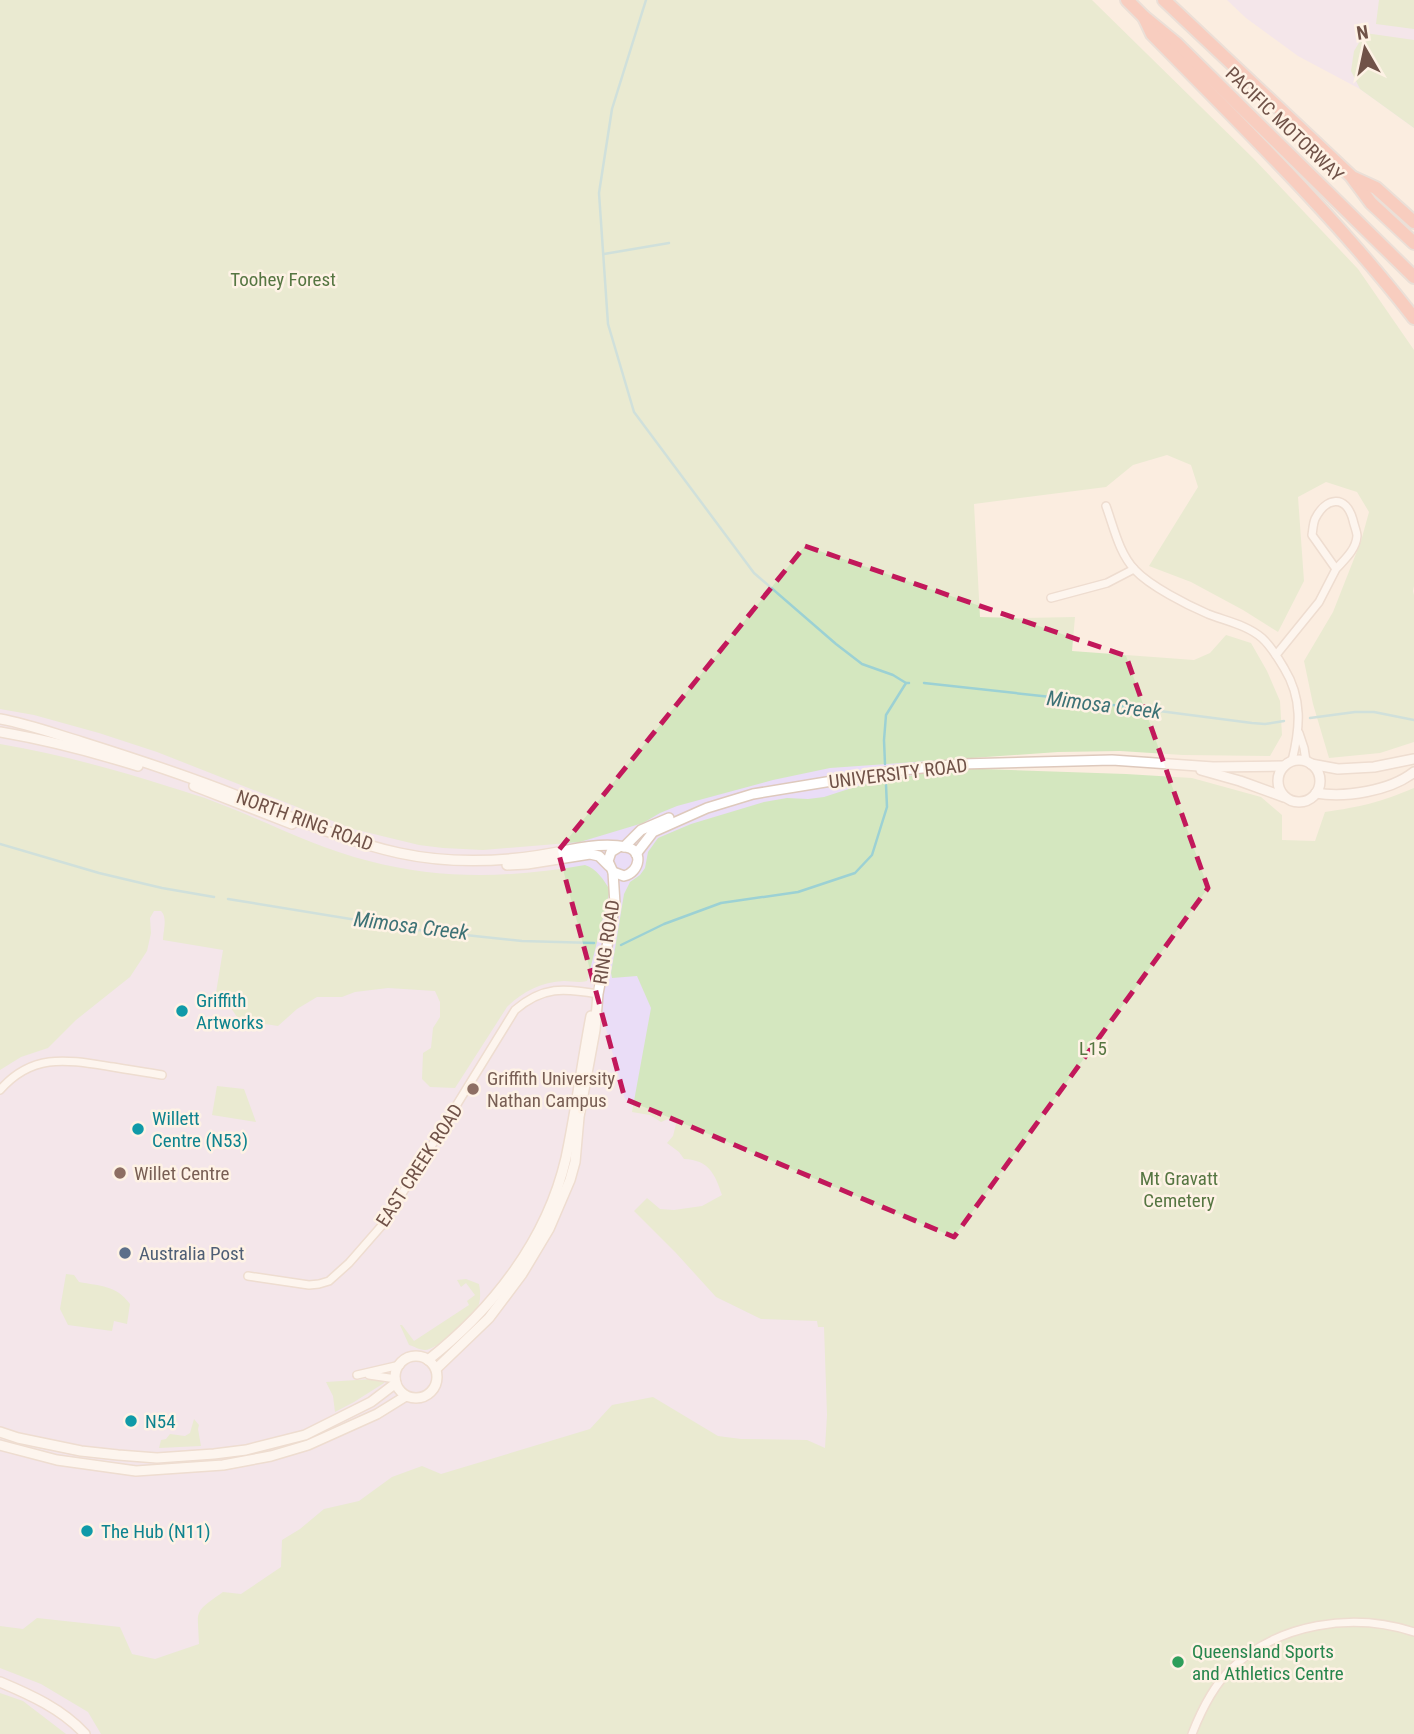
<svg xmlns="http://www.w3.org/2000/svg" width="1414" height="1734" font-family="'Roboto Condensed',sans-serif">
	<rect width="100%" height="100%" fill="#fbede0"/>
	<!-- education -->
	<g fill="#eaddf7">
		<polygon points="1227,0 1414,0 1414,128 1360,89 1298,56 1246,18"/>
		<polygon points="0,562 946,743 945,1483 941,1734 0,1734"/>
	</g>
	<!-- green -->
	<g fill="#d4e7bf">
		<polygon points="0,0 1092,0 1254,159 1358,269 1414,350 1414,586 1413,591 1414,595 1414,742 1380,753 1329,758 1313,704 1304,661 1333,612 1361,541 1369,512 1357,492 1326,482 1298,497 1304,581 1278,632 1243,610 1191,582 1149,566 1198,487 1191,465 1167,455 1133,465 1106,487 974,504 980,617 1023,618 1075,617 1072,651 1194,660 1210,653 1226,635 1251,643 1267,671 1280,701 1282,735 1270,756 1183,755 1120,751 1058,752 830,768 773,780 677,806 660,813 643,823 580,842 483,850 443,848 419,845 353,829 157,752 99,733 34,715 0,709"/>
		<polygon points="1379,0 1414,0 1414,29 1376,24"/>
		<polygon points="1365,33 1414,40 1414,128 1360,89 1351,71 1354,51"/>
		<path d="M0 744C58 754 114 769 170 787 185 792 201 796 215 802 266 821 315 848 369 861 441 880 512 878 585 865 597 869 603 879 610 890L588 978 587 981C579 983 572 981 564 981 541 982 522 992 507 1007L455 1088 430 1087 422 1079 423 1053 431 1048 433 1028 440 1017V1002L435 991 388 988 355 992 342 997H317L297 1009 278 1026 239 1020 231 1008 214 1005 223 950 163 940C163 931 168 918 161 911H154L150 918 151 933 147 951 130 977 76 1020 48 1048 21 1057 0 1070Z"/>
		<path d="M954 768 1126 774 1192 778 1261 797 1282 815V840L1315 841 1325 812C1360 807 1381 802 1414 788V1734H101L88 1712 41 1684 0 1668V1626L23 1629 37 1618 120 1627 132 1654 155 1659 199 1644C198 1609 192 1614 223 1592L241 1594 281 1567 282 1540 300 1529 324 1509 359 1501 392 1477 422 1466 441 1474 590 1429 612 1405 653 1397 718 1436 741 1439 807 1440 825 1448 827 1415 824 1327H818L817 1321 761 1319 716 1297 676 1253 634 1211 647 1198 660 1209 674 1210 702 1206 722 1195C715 1174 709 1160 684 1159L679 1152 667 1143 673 1136 676 1124 668 1119 661 1122 650 1115 632 1112 651 1008 637 976 612 978 611 973 624 894 630 882 640 875 645 868 648 852 658 838 691 824 764 802 787 798 808 799 824 797 864 784Z"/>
		<polygon points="217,1086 244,1089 256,1122 212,1115"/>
		<path d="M66 1274 74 1275 79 1282C100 1286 116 1285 130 1304L127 1324 114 1321 112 1331 68 1325 60 1309Z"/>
		<path d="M466 1279 479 1284C481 1294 481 1304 475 1312 468 1322 436 1350 425 1350 419 1350 414 1346 409 1345L400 1325H402L414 1341 469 1305 467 1301 475 1295 466 1283 461 1287 457 1280Z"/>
		<polygon points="372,1379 384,1380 384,1383 354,1402 335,1412 333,1396 326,1382"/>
		<polygon points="194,1419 199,1425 198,1429 201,1446 159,1448 161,1440 166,1439 170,1434 185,1436 190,1433"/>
		<polygon points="0,1693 23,1701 66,1734 0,1734"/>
	</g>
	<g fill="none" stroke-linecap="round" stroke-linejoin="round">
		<!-- stream -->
		<g stroke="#9cd1d4" stroke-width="2.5">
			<polyline points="646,0 612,109 599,193 608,324 634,412 754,573 836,644 862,664 893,675 906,683"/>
			<polyline points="604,254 669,243"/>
			<polyline points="924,683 1051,697 1252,723 1265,724 1284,721"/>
			<polyline points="1310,718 1355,712 1374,712 1414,720"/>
			<polyline points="885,764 884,740 886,715 906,683 909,683"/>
			<polyline points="0,844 99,873 162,888 214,897"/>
			<polyline points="228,899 418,930 522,941 594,943"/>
			<polyline points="621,945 664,924 721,903 798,892 855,873 872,855 887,807 886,785"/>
		</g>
		<!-- minor casing -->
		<g stroke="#dec9bc" stroke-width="10">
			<g id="minor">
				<path d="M1106 506C1114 528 1119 553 1135 570 1150 586 1187 605 1208 614 1226 621 1247 625 1262 638 1271 646 1278 658 1284 668 1303 699 1300 728 1292 761"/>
				<polyline points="1051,598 1107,583 1134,569"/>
				<path d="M1276 655 1319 602 1336 569 1312 535C1313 529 1313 524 1315 519 1326 497 1346 494 1353 520 1354 525 1357 532 1357 536 1356 550 1344 560 1336 569"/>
				<polyline points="1299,733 1304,748 1306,761"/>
				<path d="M0 1090C33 1052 68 1060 113 1067 129 1070 146 1072 162 1075"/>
				<path d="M248 1276 309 1285 319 1284 329 1281 349 1263 384 1223 515 1010C543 986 564 988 598 994"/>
				<polyline points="357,1375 400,1365"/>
				<polyline points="369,1375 396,1379"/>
				<path d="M1192 1734C1201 1711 1213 1686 1231 1669 1278 1623 1353 1612 1414 1632"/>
			</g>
		</g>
		<!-- tertiary casing -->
		<g stroke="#dec9bc" stroke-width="12">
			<g id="tertiary">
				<path d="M0 719C28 724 55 734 82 742 136 759 191 777 243 798 294 818 345 841 399 853 455 865 512 862 568 850 587 846 607 843 626 847 644 850 640 872 624 876L613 872"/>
				<path d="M0 732C47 740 93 752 138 766"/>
				<circle cx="1299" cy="781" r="21"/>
				<polyline points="1311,764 1338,769 1374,767 1414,759"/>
				<polyline points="1201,770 1240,781 1284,797"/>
				<polyline points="194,786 292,824"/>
				<path d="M1316 793C1345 798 1390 791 1414 772"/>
				<polyline points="624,847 641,830 669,818"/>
				<polyline points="636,854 653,832 707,808 753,794 893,771 961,764 1112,760 1213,767 1284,766"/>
				<polyline points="507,865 527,864 590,854 599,856 609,866"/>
				<circle cx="416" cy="1377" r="21"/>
				<path d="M428 1360C493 1309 547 1240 566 1158 576 1111 582 1063 591 1016"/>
				<polyline points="436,1369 489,1318 522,1274 549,1229 570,1180 575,1162 579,1117 595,1030 598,994 615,904 613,872 608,861 611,852 619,847"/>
				<polyline points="0,1432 18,1438 81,1451 118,1455 157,1458 214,1454 246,1450 305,1435 371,1402 396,1383"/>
				<polyline points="0,1445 57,1460 136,1471 223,1465 271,1456 308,1445 377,1414 406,1396"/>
				<path d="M0 1682C31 1695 62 1709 85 1734"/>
			</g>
		</g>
		<!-- motorway casing -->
		<g stroke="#d7cfcc" stroke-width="16">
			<g id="motorway">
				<polyline points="1127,0 1144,17 1177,44 1414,277"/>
				<polyline points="1164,0 1351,176 1371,203 1414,243"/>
				<path d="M1144 17 1152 34C1242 126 1335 216 1414 318"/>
				<polyline points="1354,178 1376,188 1414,222"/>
			</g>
		</g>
		<!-- minor -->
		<use href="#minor" stroke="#fff" stroke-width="7"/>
		<!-- tertiary -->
		<use href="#tertiary" stroke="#fff" stroke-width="9"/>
		<!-- motorway -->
		<use href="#motorway" stroke="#f3a698" stroke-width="12"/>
	</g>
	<!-- marked area -->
	<path d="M0 0H1414V1734H0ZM805 546 1126 656 1208 888 954 1237 625 1099 558 851Z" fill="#fbede0" fill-opacity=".55" fill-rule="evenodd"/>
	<path fill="none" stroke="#c2185b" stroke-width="5" stroke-dasharray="14 9" stroke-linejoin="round" d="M805 546 1126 656 1208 888 954 1237 625 1099 558 851Z"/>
	<!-- markers -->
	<g fill="#0f9aa8" stroke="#fef2e5" stroke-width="2.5">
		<circle cx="182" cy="1011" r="7"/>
		<circle cx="138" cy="1129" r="7"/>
		<circle cx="131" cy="1421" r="7"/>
		<circle cx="87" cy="1531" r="7"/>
	</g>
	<g fill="#8d6e63" stroke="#fef2e5" stroke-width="2.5">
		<circle cx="473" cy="1089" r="7"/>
		<circle cx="120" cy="1173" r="7"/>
	</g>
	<circle fill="#5c6f8a" stroke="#fef2e5" stroke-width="2.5" cx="125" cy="1253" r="7"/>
	<circle fill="#2e9e5b" stroke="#fef2e5" stroke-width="2.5" cx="1178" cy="1662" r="7"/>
	<g text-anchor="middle" stroke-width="5" stroke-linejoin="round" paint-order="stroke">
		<!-- street labels -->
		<g font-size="19" fill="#705248" stroke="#fef2e5">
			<text transform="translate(1285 124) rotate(44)" y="7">PACIFIC MOTORWAY</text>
			<text transform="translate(898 773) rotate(-7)" y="7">UNIVERSITY ROAD</text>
			<text transform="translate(305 820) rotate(20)" y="7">NORTH RING ROAD</text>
			<text transform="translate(606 942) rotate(-81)" y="7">RING ROAD</text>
			<text transform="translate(419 1165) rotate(-57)" y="7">EAST CREEK ROAD</text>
		</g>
		<!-- park labels -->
		<g font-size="19" fill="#567642" stroke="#fef2e5">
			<text x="283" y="286">Toohey Forest</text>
			<text x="1093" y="1055">L15</text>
			<text x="1179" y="1185">Mt Gravatt<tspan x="1179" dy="22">Cemetery</tspan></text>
		</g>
		<!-- culture labels -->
		<g font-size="19" fill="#0d838f" stroke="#fef2e5" text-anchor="start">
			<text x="196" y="1007">Griffith<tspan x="196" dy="22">Artworks</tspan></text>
			<text x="152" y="1125">Willett<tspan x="152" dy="22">Centre (N53)</tspan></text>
			<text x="145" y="1428">N54</text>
			<text x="101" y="1538">The Hub (N11)</text>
		</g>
		<!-- education labels -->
		<g font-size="19" fill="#785e54" stroke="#fef2e5" text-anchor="start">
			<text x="487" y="1085">Griffith University<tspan x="487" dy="22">Nathan Campus</tspan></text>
			<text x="134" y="1180">Willet Centre</text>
		</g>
		<!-- service labels -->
		<g font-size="19" fill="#4e5e75" stroke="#fef2e5" text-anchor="start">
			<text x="139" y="1260">Australia Post</text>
		</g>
		<!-- leisure labels -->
		<g font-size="19" fill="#27864d" stroke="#fef2e5" text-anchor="start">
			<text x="1192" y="1658">Queensland Sports<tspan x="1192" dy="22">and Athletics Centre</tspan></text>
		</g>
		<!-- water labels -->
		<g font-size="21" font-style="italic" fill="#3d7276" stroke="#fef2e5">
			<text transform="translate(1104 705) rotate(7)" y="7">Mimosa Creek</text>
			<text transform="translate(411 926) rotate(7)" y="7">Mimosa Creek</text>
		</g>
	</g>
	<!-- north arrow -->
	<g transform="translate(1365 49) rotate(351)" stroke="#fef2e5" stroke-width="5" paint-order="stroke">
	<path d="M0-5L12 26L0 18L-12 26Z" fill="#705248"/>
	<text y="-10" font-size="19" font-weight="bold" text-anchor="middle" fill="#705248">N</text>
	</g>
</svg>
